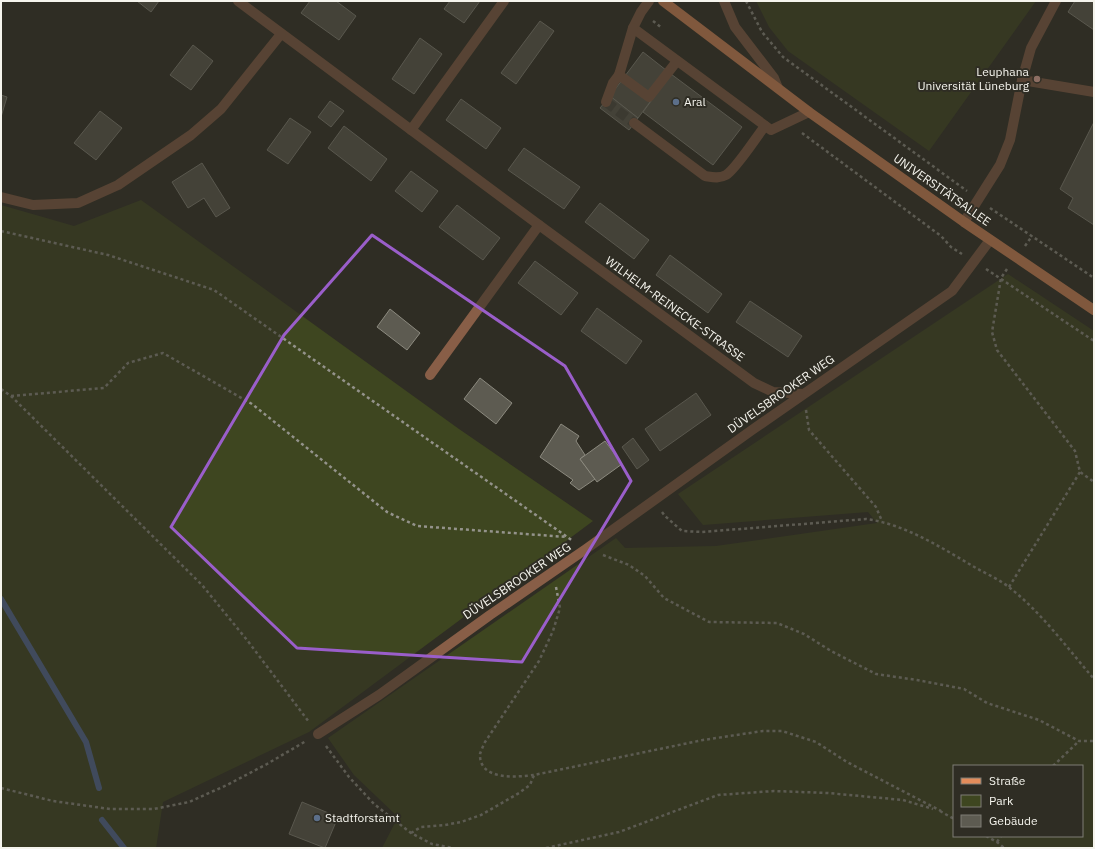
<svg xmlns="http://www.w3.org/2000/svg" width="1095" height="849" font-family="'IBM Plex Sans',sans-serif">
	<rect width="100%" height="100%" fill="#2f2d24"/>
	<!-- green -->
	<g fill="#3e4620" fill-rule="evenodd">
		<polygon points="756,1 1036,1 929,151 788,51 769,27"/>
		<polygon points="141,200 459,429 593,521 309,732 163,802 156,848 1,848 1,205 74,226"/>
		<path d="M1008 274 1094 331V848H382L398 817 354 775 328 738 616 538 625 548 716 546 877 523 868 512 703 525 678 494ZM954 766H1082V836H954Z"/>
	</g>
	<g fill="none" stroke-linecap="round" stroke-linejoin="round">
		<!-- stream -->
		<g stroke="#556da0" stroke-width="6">
			<polyline points="1,599 86,742 99,788"/>
			<polyline points="102,820 124,848"/>
		</g>
	</g>
	<!-- building -->
	<g fill="#5d5b51" stroke="#8c8a7f">
		<polygon points="137,1 159,1 151,12"/>
		<polygon points="310,1 336,1 356,16 339,40 301,13"/>
		<polygon points="450,1 480,1 464,23 444,9"/>
		<polygon points="1075,1 1094,1 1094,30 1068,12"/>
		<polygon points="540,21 554,31 516,84 501,73"/>
		<polygon points="420,38 442,54 414,94 392,79"/>
		<polygon points="193,45 213,61 191,90 170,75"/>
		<polygon points="643,52 671,74 638,118 610,96"/>
		<polygon points="671,74 742,127 713,165 643,112"/>
		<polygon points="1,95 7,97 1,117"/>
		<polygon points="610,96 638,118 629,130 600,108"/>
		<polygon points="461,99 501,128 486,149 446,120"/>
		<polygon points="330,101 344,111 331,127 318,117"/>
		<polygon points="100,111 122,128 96,160 74,143"/>
		<polygon points="290,118 311,132 288,164 267,150"/>
		<polygon points="1094,122 1094,225 1068,208 1073,198 1060,189"/>
		<polygon points="344,126 387,159 371,181 328,148"/>
		<polygon points="524,148 580,187 564,209 508,170"/>
		<polygon points="202,163 230,208 216,217 204,198 188,208 172,182"/>
		<polygon points="411,171 438,191 422,212 395,191"/>
		<polygon points="600,203 649,240 634,259 585,222"/>
		<polygon points="457,205 500,238 483,260 439,227"/>
		<polygon points="670,255 722,294 708,313 656,275"/>
		<polygon points="535,261 578,293 561,315 518,283"/>
		<polygon points="750,301 802,336 788,357 736,322"/>
		<polygon points="597,308 642,341 626,364 581,331"/>
		<polygon points="390,309 420,333 407,350 377,327"/>
		<polygon points="480,378 512,403 496,424 464,399"/>
		<polygon points="696,393 711,415 660,451 645,429"/>
		<polygon points="561,424 579,436 576,441 585,455 580,459 595,479 579,490 570,483 573,480 540,457"/>
		<polygon points="633,438 649,460 637,469 622,447"/>
		<polygon points="605,441 622,464 597,482 580,459"/>
		<polygon points="302,802 338,817 325,848 289,834"/>
	</g>
	<g fill="none" stroke-linecap="round" stroke-linejoin="round">
		<!-- minor-tunnel -->
		<polyline stroke="#4d4b42" stroke-width="10" stroke-dasharray="10 5" stroke-linecap="butt" points="606,102 634,123"/>
		<!-- path -->
		<g stroke="#94938b" stroke-width="2.5" stroke-dasharray="3 3" stroke-linecap="butt">
			<polyline points="746,1 762,32 783,57 967,191"/>
			<polyline points="653,21 662,28"/>
			<polyline points="802,133 941,236 951,247 962,254"/>
			<polyline points="990,208 1094,278"/>
			<polyline points="1,231 108,255 214,290 573,541"/>
			<polyline points="1025,246 1032,236"/>
			<polyline points="986,269 1094,341"/>
			<polyline points="1007,269 1001,278 992,332 997,350 1075,451 1080,472 1094,482"/>
			<polyline points="1,389 11,396 202,585 247,640 309,722"/>
			<polyline points="11,396 104,388 128,363 163,353 252,404 387,512 417,526 567,537"/>
			<polyline points="806,410 809,430 876,507 882,521"/>
			<path d="M662 512 665 516 682 531 702 532 866 519C905 524 942 548 976 568 987 574 1000 580 1010 588 1041 612 1068 649 1094 679"/>
			<polyline points="603,555 629,565 645,576 664,598 709,622 777,623 804,634 831,651 876,674 917,680 964,689 987,703 1039,720 1079,741 1094,741"/>
			<path d="M556 587 560 608 553 631 539 661 485 742C483 746 481 751 480 754 479 781 517 777 534 775L703 740 763 731H782L816 742 847 762 941 811"/>
			<polyline points="1009,587 1080,472"/>
			<polyline points="326,746 349,777 374,804 411,833 432,844 453,848"/>
			<polyline points="1053,766 1079,741"/>
			<polyline points="1,788 53,801 110,809 154,809 189,802 227,785 267,764 306,741"/>
			<polyline points="940,811 954,819"/>
			<polyline points="411,833 421,827 445,825 461,822 481,815 519,793 530,785 534,775"/>
			<polyline points="986,836 997,842 1004,848"/>
			<polyline points="997,842 1001,836"/>
			<polyline points="546,848 619,832 718,795 774,791 828,793 903,800 933,809"/>
		</g>
		<!-- minor -->
		<g stroke="#885e47" stroke-width="10">
			<polyline points="238,1 539,225 754,383 773,392 803,394"/>
			<polyline points="649,1 641,12 633,28 771,130 809,112"/>
			<polyline points="724,1 735,27 774,78 778,88"/>
			<polyline points="633,28 619,75 649,97 677,61"/>
			<polyline points="1022,80 1094,92"/>
			<polyline points="606,102 613,83 619,75"/>
			<path d="M634 123 705 176C712 177 719 179 726 175 736 169 757 136 765 126"/>
			<polyline points="411,130 504,1"/>
			<polyline points="1,197 33,205 78,203 118,185 191,135 221,109 281,34"/>
			<polyline points="964,222 1000,165 1010,140 1022,80 1031,48 1056,1"/>
			<polyline points="430,375 539,225"/>
			<polyline points="318,734 379,695 490,615 586,549 752,430 952,291 990,240"/>
		</g>
		<!-- major -->
		<polyline stroke="#e38c5b" stroke-width="10" points="663,1 809,112 964,222 1094,310"/>
	</g>
	<!-- marked area -->
	<path d="M0 0H1095V849H0ZM372 235 565 366 631 481 522 662 297 648 171 527 284 335Z" fill="#2f2d24" fill-opacity=".55" fill-rule="evenodd"/>
	<path fill="none" stroke="#9a5eca" stroke-width="3" stroke-linejoin="round" d="M372 235 565 366 631 481 522 662 297 648 171 527 284 335Z"/>
	<!-- markers -->
	<circle fill="#8d6e63" stroke="#2f2d24" stroke-width="1.5" cx="1037" cy="79" r="4"/>
	<g fill="#5c6f8a" stroke="#2f2d24" stroke-width="1.5">
		<circle cx="676" cy="102" r="4"/>
		<circle cx="317" cy="818" r="4"/>
	</g>
	<g text-anchor="middle" stroke-width="4" stroke-linejoin="round" paint-order="stroke">
		<!-- poi labels -->
		<g font-size="12" fill="#f5f4ed" stroke="#2f2d24" text-anchor="start">
			<text x="1029" y="76" text-anchor="end">Leuphana<tspan x="1029" dy="14">Universität Lüneburg</tspan></text>
			<text x="684" y="106">Aral</text>
			<text x="325" y="822">Stadtforstamt</text>
		</g>
		<!-- street labels -->
		<g font-size="12" fill="#f5f4ed" stroke="#2f2d24">
			<text transform="translate(942 190) rotate(35)" y="4">UNIVERSITÄTSALLEE</text>
			<text transform="translate(675 309) rotate(36)" y="4">WILHELM-REINECKE-STRASSE</text>
			<text transform="translate(781 394) rotate(-35)" y="4">DÜVELSBROOKER WEG</text>
			<text transform="translate(517 581) rotate(-34)" y="4">DÜVELSBROOKER WEG</text>
		</g>
	</g>
	<!-- border -->
	<rect width="1095" height="849" fill="none" stroke="#f5f4ed" stroke-width="4"/>
	<!-- legend -->
	<rect x="953" y="765" width="130" height="72" fill="#2f2d24" stroke="#7e7d74"/>
	<rect x="961" y="778" width="20" height="6" fill="#e38c5b" stroke="#7e7d74"/>
	<text x="989" y="785" font-size="12" fill="#f5f4ed">Straße</text>
	<rect x="961" y="795" width="20" height="12" fill="#3e4620" stroke="#7e7d74"/>
	<text x="989" y="805" font-size="12" fill="#f5f4ed">Park</text>
	<rect x="961" y="815" width="20" height="12" fill="#5d5b51" stroke="#7e7d74"/>
	<text x="989" y="825" font-size="12" fill="#f5f4ed">Gebäude</text>
</svg>
